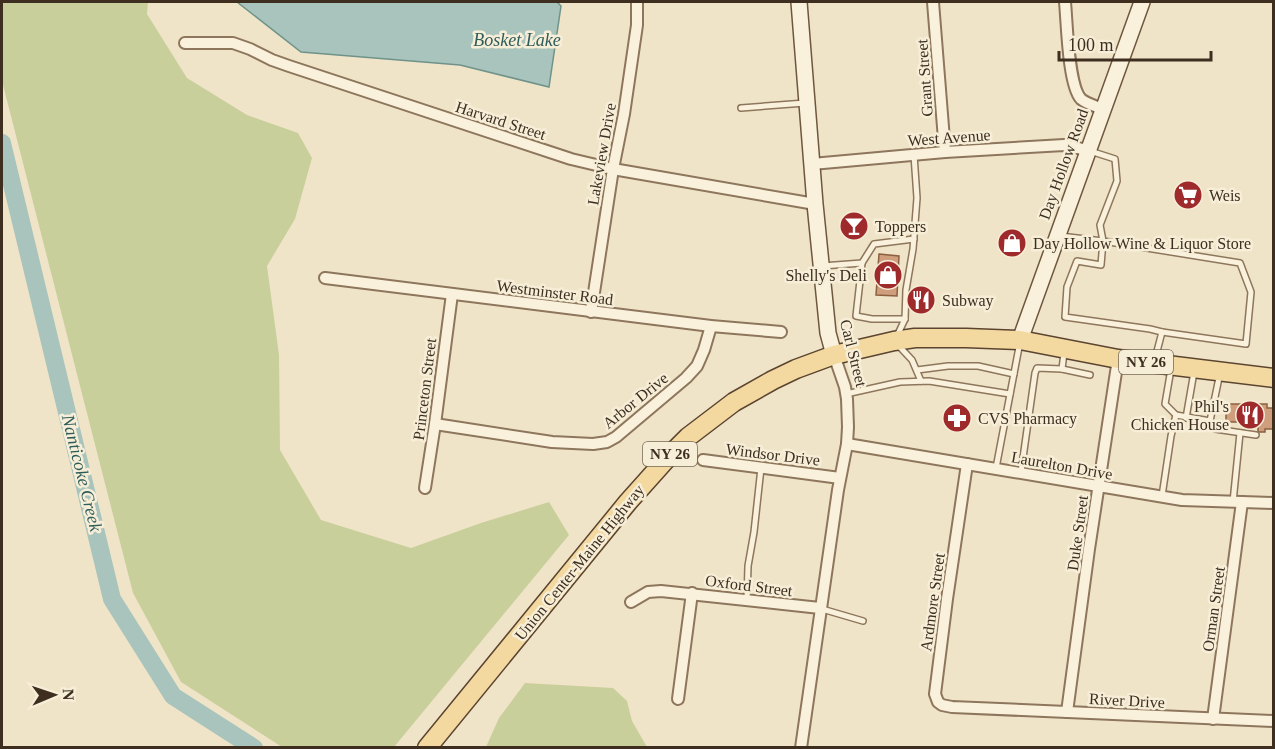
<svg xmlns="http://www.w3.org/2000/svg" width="1275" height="749" font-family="'Times New Roman',serif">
	<rect width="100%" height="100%" fill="#f0e4c8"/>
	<!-- green -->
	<g fill="#c9cf9b">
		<polygon points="2,2 148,2 147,14 187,78 247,115 298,133 312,158 295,219 267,266 279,355 280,450 321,520 411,548 481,523 549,502 569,535 394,747 282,747 181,682 133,593 2,81"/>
		<polygon points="525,683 613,688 627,701 632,721 647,747 486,747 499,718"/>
	</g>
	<!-- water -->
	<polygon fill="#a9c4bc" stroke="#6f938a" stroke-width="1.5" points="237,2 557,2 561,6 549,87 460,65 301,52"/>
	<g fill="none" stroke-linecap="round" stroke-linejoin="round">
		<!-- river -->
		<polyline stroke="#a9c4bc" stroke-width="18" points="2,143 112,599 173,696 254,748"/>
	</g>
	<!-- building -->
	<g fill="#cf9f7d" stroke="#8d5f41" stroke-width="1.5">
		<polygon points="879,254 899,256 897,296 876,295"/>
		<polygon points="1226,404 1267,404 1267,408 1274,408 1274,429 1265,429 1265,432 1258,432 1258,424 1255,424 1255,422 1226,422"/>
	</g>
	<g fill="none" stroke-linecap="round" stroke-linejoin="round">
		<!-- lane casing -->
		<g stroke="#8d765c" stroke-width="8">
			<g id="lane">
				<polyline points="741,108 805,103"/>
				<polyline points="1090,151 1115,159 1117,181 1100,225 1103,241 1240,263 1251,292 1246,344 1162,332"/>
				<polyline points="1060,236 1103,241 1101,265 1077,261 1067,287 1065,317 1150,329 1162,332 1155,359"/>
				<polyline points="862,263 856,316 872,319 905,319"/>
				<polyline points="822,266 862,263 874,244 914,239"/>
				<polyline points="897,336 905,319 906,290 913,249 917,198 914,155"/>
				<polyline points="897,344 912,360 921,381"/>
				<polyline points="1062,369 1090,375"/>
				<polyline points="1171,369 1165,404 1176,415 1210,421 1220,373"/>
				<polyline points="917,370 948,366 978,366 1014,374"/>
				<polyline points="846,394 900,382 929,381 1010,394"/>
				<polyline points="1186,418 1194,372"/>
				<polyline points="1210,421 1215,429 1256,435"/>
				<polyline points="996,468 1020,342"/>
				<polyline points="1021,472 1035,373 1037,368 1062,369 1064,353"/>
				<polyline points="1162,496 1171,436 1176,415"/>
				<polyline points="1233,502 1240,433"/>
				<polyline points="747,600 748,566 754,532 761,468"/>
				<polyline points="822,609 863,621"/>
			</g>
		</g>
		<!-- street casing -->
		<g stroke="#8d765c" stroke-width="14">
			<g id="street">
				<polyline points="933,2 945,152"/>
				<path d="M1065 2C1067 22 1068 85 1081 99 1087 104 1096 106 1102 109"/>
				<polyline points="185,43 233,43 250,49 272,60 289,66 571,159 613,169 815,204"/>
				<polyline points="812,164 945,152 1064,145 1087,150"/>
				<polyline points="325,278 711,326 781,332"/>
				<polyline points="591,312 613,169 624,114 637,25 637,2"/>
				<polyline points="435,424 552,442 593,444 607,442 616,437 686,378 697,366 704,350 711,326"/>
				<polyline points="847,444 1182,500 1274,503"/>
				<polyline points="703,460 840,478"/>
				<polyline points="967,464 947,599 935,694 938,702 942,705 952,707 1274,721"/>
				<polyline points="425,488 435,424 452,294"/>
				<polyline points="631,602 648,592 661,591 820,608"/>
				<polyline points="678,699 692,593"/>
				<polyline points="1067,712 1089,549 1118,359"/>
				<polyline points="1213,719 1242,502"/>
				<polyline points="801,748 838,490 847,444 848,427 847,399 845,387 834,355"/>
			</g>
		</g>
		<!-- secondary casing -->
		<g stroke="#6f573f" stroke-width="18">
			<g id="secondary">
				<polyline points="799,2 815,204 828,333 834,355"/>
				<polyline points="1020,340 1142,2"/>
			</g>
		</g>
		<!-- primary casing -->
		<g stroke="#5b4430" stroke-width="21">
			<polyline id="primary" points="427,748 628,502 670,455 688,437 734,402 773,380 796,369 834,355 894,341 915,338 966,338 1020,340 1118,359 1274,378"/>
		</g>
		<!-- lane -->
		<use href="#lane" stroke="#faf1dc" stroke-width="5"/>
		<!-- street -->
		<use href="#street" stroke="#faf1dc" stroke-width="10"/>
		<!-- secondary -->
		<use href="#secondary" stroke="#faf1dc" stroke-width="15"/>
		<!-- primary -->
		<use href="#primary" stroke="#f3d9a0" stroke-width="18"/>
	</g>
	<!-- icons -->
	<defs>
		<g id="supermarket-disc" transform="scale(1.5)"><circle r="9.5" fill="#9e2a2b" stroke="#f7eed8"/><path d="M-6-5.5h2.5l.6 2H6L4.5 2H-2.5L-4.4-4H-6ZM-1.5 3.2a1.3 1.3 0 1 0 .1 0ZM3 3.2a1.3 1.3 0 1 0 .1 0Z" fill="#fff"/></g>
		<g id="bar-disc" transform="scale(1.5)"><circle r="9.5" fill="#9e2a2b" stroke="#f7eed8"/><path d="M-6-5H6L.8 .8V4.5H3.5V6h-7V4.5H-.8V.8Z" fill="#fff"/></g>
		<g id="shop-disc" transform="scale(1.5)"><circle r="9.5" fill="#9e2a2b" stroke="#f7eed8"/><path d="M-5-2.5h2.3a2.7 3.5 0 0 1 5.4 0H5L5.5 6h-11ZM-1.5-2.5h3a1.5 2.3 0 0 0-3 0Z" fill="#fff"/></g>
		<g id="restaurant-disc" transform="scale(1.5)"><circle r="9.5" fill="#9e2a2b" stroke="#f7eed8"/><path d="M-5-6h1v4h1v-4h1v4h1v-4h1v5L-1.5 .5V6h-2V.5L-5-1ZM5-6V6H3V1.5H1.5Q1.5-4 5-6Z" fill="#fff"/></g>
		<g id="pharmacy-disc" transform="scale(1.5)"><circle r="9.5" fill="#9e2a2b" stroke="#f7eed8"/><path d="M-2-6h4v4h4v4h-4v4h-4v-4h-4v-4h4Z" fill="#fff"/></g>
	</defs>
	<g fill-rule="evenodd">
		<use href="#supermarket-disc" x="1188" y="195"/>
		<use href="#bar-disc" x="854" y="226"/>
		<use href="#shop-disc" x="1012" y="243"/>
		<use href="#shop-disc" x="888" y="275"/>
		<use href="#restaurant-disc" x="921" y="300"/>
		<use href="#restaurant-disc" x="1250" y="415"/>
		<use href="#pharmacy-disc" x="957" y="418"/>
	</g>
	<g text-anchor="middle" stroke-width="5" stroke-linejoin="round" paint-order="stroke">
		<!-- shield labels -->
		<g fill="#f7eed8" stroke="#756857" stroke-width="1.5">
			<rect x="1119" y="350" width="54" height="24" rx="4.5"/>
			<rect x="643" y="442" width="54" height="24" rx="4.5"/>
		</g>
		<g font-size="15" font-weight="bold" fill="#3d2e20">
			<text x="1146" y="367">NY 26</text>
			<text x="670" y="459">NY 26</text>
		</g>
		<!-- street labels -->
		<g font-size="16" fill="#3d2e20" stroke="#f7eed8">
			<text transform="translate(924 78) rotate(-94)" y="6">Grant Street</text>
			<text transform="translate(501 120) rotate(18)" y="6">Harvard Street</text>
			<text transform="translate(949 137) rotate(-4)" y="6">West Avenue</text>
			<text transform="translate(601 154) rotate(-80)" y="6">Lakeview Drive</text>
			<text transform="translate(1063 164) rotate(-70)" y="6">Day Hollow Road</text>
			<text transform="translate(555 292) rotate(7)" y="6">Westminster Road</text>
			<text transform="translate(854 353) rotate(76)" y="6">Carl Street</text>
			<text transform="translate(424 389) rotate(-83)" y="6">Princeton Street</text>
			<text transform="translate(635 400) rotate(-39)" y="6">Arbor Drive</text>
			<text transform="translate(773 454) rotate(7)" y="6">Windsor Drive</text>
			<text transform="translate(1062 465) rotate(10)" y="6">Laurelton Drive</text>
			<text transform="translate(1077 533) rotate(-82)" y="6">Duke Street</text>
			<text transform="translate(579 562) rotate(-51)" y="6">Union Center-Maine Highway</text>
			<text transform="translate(749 585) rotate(7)" y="6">Oxford Street</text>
			<text transform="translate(932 602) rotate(-82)" y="6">Ardmore Street</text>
			<text transform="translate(1213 609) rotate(-82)" y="6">Orman Street</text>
			<text transform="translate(1127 700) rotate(3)" y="6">River Drive</text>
		</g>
		<!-- poi labels -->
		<g font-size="16" fill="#3d2e20" stroke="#f7eed8" text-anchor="start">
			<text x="1209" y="201">Weis</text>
			<text x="875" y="232">Toppers</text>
			<text x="1033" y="249">Day Hollow Wine &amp; Liquor Store</text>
			<text x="867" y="281" text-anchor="end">Shelly's Deli</text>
			<text x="942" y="306">Subway</text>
			<text x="1229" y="412" text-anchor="end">Phil's<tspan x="1229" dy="18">Chicken House</tspan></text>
			<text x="978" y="424">CVS Pharmacy</text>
		</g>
		<!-- water labels -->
		<g font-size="18" font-style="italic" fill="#2f5d5a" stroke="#f7eed8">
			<text x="517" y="46">Bosket Lake</text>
			<text transform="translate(82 473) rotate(76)" y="6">Nanticoke Creek</text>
		</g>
	</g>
	<!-- border -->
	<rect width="1275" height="749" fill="none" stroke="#3d2e20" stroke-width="6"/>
	<!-- north arrow -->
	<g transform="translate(54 695) rotate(88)" stroke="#f7eed8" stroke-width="4.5" paint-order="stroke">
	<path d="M0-4.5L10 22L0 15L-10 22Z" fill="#3d2e20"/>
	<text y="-9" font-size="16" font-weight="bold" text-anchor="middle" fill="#3d2e20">N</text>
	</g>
	<!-- scale -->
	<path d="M1059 51v9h152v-9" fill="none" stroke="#3d2e20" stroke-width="3"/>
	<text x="1068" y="51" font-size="18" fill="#3d2e20" stroke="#f7eed8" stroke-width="4.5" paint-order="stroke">100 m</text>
</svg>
